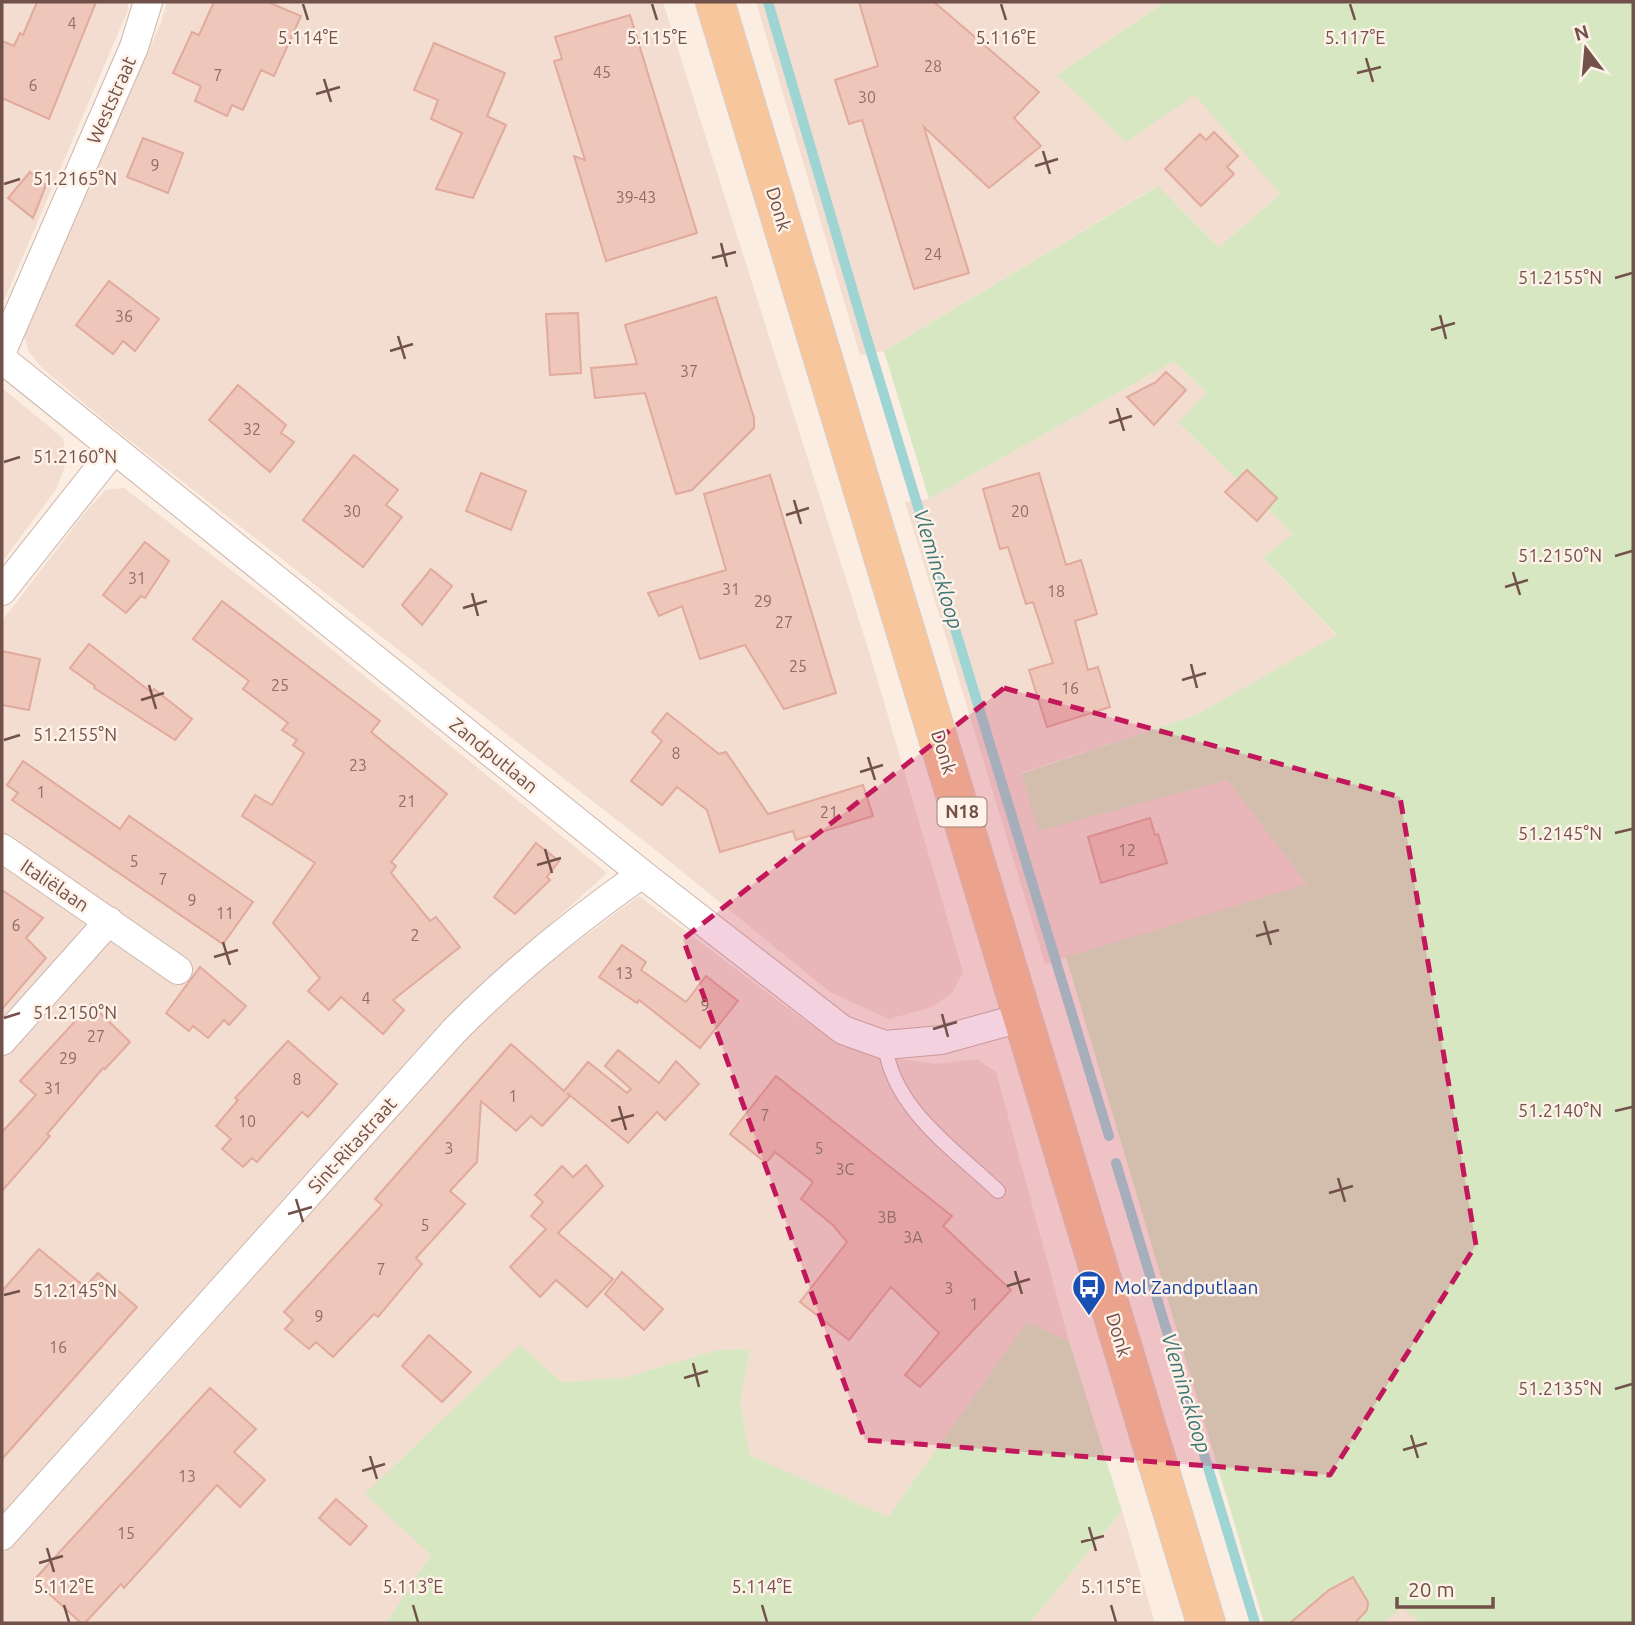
<svg xmlns="http://www.w3.org/2000/svg" width="1635" height="1625" font-family="Ubuntu,sans-serif">
	<rect width="100%" height="100%" fill="#fbede1"/>
	<!-- residential -->
	<g fill="#f2ddd0">
		<polygon points="2,2 128,2 128,10 2,305"/>
		<polygon points="167,2 663,2 871,658 963,972 952,993 932,1007 889,1019 830,992 658,852 110,425 41,367 28,350 23,333 31,311 161,23"/>
		<polygon points="756,2 1165,2 1058,74 1195,95 1281,193 1219,247 1157,186 884,351 860,355"/>
		<polygon points="1174,361 1207,393 1179,422 1294,535 1263,558 1337,636 1196,715 1021,773 1040,830 1227,780 1307,884 1045,964 905,502 929,499"/>
		<polygon points="2,388 63,438 67,461 56,489 2,562"/>
		<polygon points="124,488 282,609 607,873 440,1024 2,1514 2,621 87,510 106,490"/>
		<polygon points="639,896 805,1021 866,1054 936,1064 977,1059 996,1072 1069,1341 1027,1322 888,1517 750,1455 740,1403 750,1349 717,1350 624,1378 561,1382 366,1494 431,1555 386,1623 2,1623 2,1555 138,1408 462,1043 516,987"/>
		<polygon points="1122,1511 1155,1623 1030,1623"/>
		<polygon points="1402,1606 1420,1623 1383,1623"/>
	</g>
	<!-- green -->
	<g fill="#d7e7c1">
		<polygon points="1165,2 1633,2 1633,1623 1420,1623 1402,1607 1383,1623 1264,1623 1066,957 1307,884 1227,780 1039,831 1021,774 1196,715 1337,635 1263,558 1293,534 1178,422 1207,393 1174,361 929,499 884,351 1158,186 1219,247 1280,194 1195,95 1126,142 1057,75"/>
		<polygon points="1027,1322 1069,1341 1122,1511 1030,1623 386,1623 431,1555 365,1494 520,1345 561,1382 624,1378 717,1350 750,1349 740,1403 750,1455 888,1517"/>
	</g>
	<g fill="none" stroke-linecap="round" stroke-linejoin="round">
		<!-- stream -->
		<g stroke="#9ed4d3" stroke-width="10">
			<polyline points="768,2 867,339 1109,1136"/>
			<polyline points="1116,1163 1255,1623"/>
		</g>
	</g>
	<!-- building -->
	<g fill="#efc6ba" stroke="#e1aa9c" stroke-width="2">
		<polygon points="37,2 96,2 49,119 2,98 2,41 14,46 20,33 23,35"/>
		<polygon points="214,2 268,2 301,16 274,76 261,70 243,110 232,105 227,116 195,101 201,86 173,73 192,32 199,35"/>
		<polygon points="859,2 934,2 1039,92 1014,118 1041,146 989,188 924,127 969,273 914,289 862,120 849,124 835,80 878,66"/>
		<polygon points="630,15 697,233 606,261 574,156 585,160 554,61 562,59 555,37"/>
		<polygon points="434,43 505,73 487,116 506,125 473,198 436,189 462,133 431,119 438,100 414,90"/>
		<polygon points="1214,132 1238,156 1227,167 1234,174 1201,206 1165,169 1200,134 1206,140"/>
		<polygon points="143,138 183,153 168,193 127,177"/>
		<polygon points="30,172 46,185 33,218 8,198"/>
		<polygon points="109,281 159,319 135,351 123,341 113,354 76,325"/>
		<polygon points="716,297 754,418 754,428 692,490 676,494 645,393 595,398 591,368 637,364 625,325"/>
		<polygon points="578,313 581,373 550,375 546,314"/>
		<polygon points="1166,372 1186,390 1154,425 1127,397 1156,382"/>
		<polygon points="238,385 286,425 281,433 294,442 270,472 209,420"/>
		<polygon points="354,455 398,490 386,505 402,517 363,567 303,520"/>
		<polygon points="1247,470 1277,498 1257,521 1225,492"/>
		<polygon points="481,473 526,491 511,530 466,511"/>
		<polygon points="1039,473 1066,565 1081,560 1097,614 1075,621 1088,670 1098,667 1110,707 1047,727 1029,670 1053,663 1033,602 1026,604 1008,547 1000,549 983,489"/>
		<polygon points="770,475 836,693 784,709 745,645 700,659 682,606 659,616 648,593 726,570 704,494"/>
		<polygon points="145,542 169,561 145,598 141,596 126,613 103,595"/>
		<polygon points="431,569 452,586 422,625 402,605"/>
		<polygon points="222,601 380,721 371,732 447,794 391,862 396,866 391,873 430,921 436,917 460,947 393,1000 404,1010 383,1034 341,997 329,1010 308,991 320,978 273,923 315,863 242,816 255,795 272,805 304,753 293,745 297,740 282,730 288,723 243,689 249,681 193,639"/>
		<polygon points="89,644 151,692 154,689 192,719 175,740 94,688 95,686 70,668"/>
		<polygon points="2,651 40,659 29,710 2,705"/>
		<polygon points="667,713 719,754 726,752 768,814 863,785 873,816 796,840 793,831 720,852 707,810 677,787 662,805 631,781 662,741 652,732"/>
		<polygon points="23,761 120,829 129,816 253,902 223,944 12,800 18,793 7,785"/>
		<polygon points="1150,818 1155,835 1158,834 1167,863 1101,883 1088,837"/>
		<polygon points="536,843 559,861 547,877 550,880 515,914 494,897"/>
		<polygon points="2,890 43,918 26,938 46,958 2,1009"/>
		<polygon points="622,945 646,962 641,970 686,1002 706,976 738,1001 700,1048 639,1000 637,1003 599,977"/>
		<polygon points="200,967 246,1006 229,1025 224,1020 208,1038 193,1026 189,1031 166,1013"/>
		<polygon points="91,1004 130,1042 105,1069 103,1068 47,1134 50,1136 2,1191 2,1132 36,1095 20,1081"/>
		<polygon points="288,1041 337,1084 308,1117 302,1112 257,1162 252,1158 243,1167 222,1149 231,1139 216,1126 238,1100 235,1098"/>
		<polygon points="511,1044 564,1091 588,1062 627,1093 631,1089 605,1066 618,1050 659,1083 676,1061 699,1084 665,1120 657,1112 628,1143 567,1093 570,1096 542,1126 531,1116 516,1131 481,1101 477,1162 450,1191 465,1204 416,1258 422,1264 378,1317 374,1314 333,1357 316,1342 309,1349 285,1329 293,1320 284,1312 382,1205 375,1199"/>
		<polygon points="776,1076 952,1216 943,1226 1011,1290 920,1387 905,1375 939,1333 891,1287 849,1340 800,1302 847,1242 833,1225 801,1199 813,1182 775,1152 766,1163 730,1134"/>
		<polygon points="586,1165 603,1186 558,1233 613,1279 587,1307 556,1280 540,1297 510,1267 546,1229 531,1216 543,1202 535,1195 562,1166 573,1177"/>
		<polygon points="39,1249 85,1287 98,1273 137,1307 2,1459 2,1291"/>
		<polygon points="622,1272 663,1309 644,1330 605,1294"/>
		<polygon points="429,1335 471,1372 442,1402 402,1366"/>
		<polygon points="210,1388 256,1429 234,1452 265,1480 240,1507 217,1485 124,1588 121,1584 85,1623 81,1623 34,1580"/>
		<polygon points="336,1499 367,1526 350,1545 319,1518"/>
		<polygon points="1353,1577 1368,1602 1367,1610 1355,1623 1290,1623 1329,1590"/>
	</g>
	<g fill="none" stroke-linecap="round" stroke-linejoin="round">
		<!-- lane casing -->
		<g stroke="#cdb5ac" stroke-width="16">
			<path id="lane" d="M885 1045C893 1109 955 1150 998 1191"/>
		</g>
		<!-- street casing -->
		<g stroke="#cdb5ac" stroke-width="30">
			<g id="street">
				<polyline points="2,351 134,47 148,2"/>
				<polyline points="2,359 642,874 843,1030 885,1045 941,1040 1024,1017"/>
				<polyline points="2,591 113,451"/>
				<polyline points="2,848 178,970"/>
				<polyline points="2,1041 109,921"/>
				<path d="M2 1536 454 1031C512 972 575 921 642 874"/>
			</g>
		</g>
		<!-- primary casing -->
		<g stroke="#d7cecc" stroke-width="40">
			<polyline id="primary" points="715,2 1206,1623"/>
		</g>
		<!-- lane -->
		<use href="#lane" stroke="#fff" stroke-width="14"/>
		<!-- street -->
		<use href="#street" stroke="#fff" stroke-width="28"/>
		<!-- primary -->
		<use href="#primary" stroke="#f7c69c" stroke-width="38"/>
	</g>
	<!-- marked area -->
	<path fill="#c2185b" fill-opacity="0.2" stroke="#c2185b" stroke-width="5" stroke-dasharray="14 9" stroke-linejoin="round" d="M1004 688 1400 797 1476 1245 1330 1475 865 1440 683 939Z"/>
	<!-- ticks -->
	<path fill="none" stroke="#71514a" stroke-width="2.5" d="M303 4 308 20M652 4 657 20M1001 4 1006 20M1350 4 1355 20M1366 58 1373 82M1357 73 1381 67M324 79 331 102M316 94 340 87M1043 151 1050 174M1035 166 1058 159M4 184 20 179M721 243 727 267M712 258 736 252M1615 278 1632 273M1440 315 1446 339M1431 330 1455 323M398 336 405 359M390 351 413 344M1117 408 1124 431M1109 423 1132 416M4 462 20 457M794 500 801 524M786 515 809 508M1615 556 1632 551M1513 572 1520 595M1505 587 1528 580M472 593 478 616M463 608 487 601M1191 664 1197 688M1182 680 1206 673M149 685 156 709M141 700 164 693M4 740 20 735M868 757 875 780M860 772 883 765M1615 833 1632 829M545 849 552 873M537 865 561 858M1264 921 1271 945M1256 936 1279 930M223 942 230 965M214 957 238 950M942 1014 948 1037M4 1018 20 1013M933 1029 957 1022M619 1106 626 1130M1615 1111 1632 1107M611 1121 634 1115M1338 1178 1345 1202M1329 1193 1353 1186M296 1199 303 1222M288 1214 312 1207M1015 1271 1022 1294M1007 1286 1030 1279M4 1295 20 1291M693 1363 699 1387M684 1378 708 1371M1615 1389 1632 1384M1411 1435 1418 1458M1403 1450 1427 1443M370 1456 377 1479M362 1471 385 1464M1089 1527 1096 1551M1081 1542 1104 1536M47 1548 54 1572M39 1563 63 1556M64 1605 69 1622M413 1605 418 1622M762 1605 767 1622M1111 1605 1116 1622"/>
	<!-- icons -->
	<defs>
		<g id="bus-pin" transform="scale(1.75)"><path d="M0 17L-7.5 6A9.5 9.5 0 1 1 7.5 6Z" fill="#1a4fb4" stroke="#fef1e7"/><path d="M-5-6H5V4H4V6H2V4H-2V6H-4V4H-5ZM-3.5-4V0h7V-4ZM-3.5 1.2v1.5H-2V1.2ZM2 1.2v1.5H3.5V1.2Z" fill="#fff"/></g>
	</defs>
	<g fill-rule="evenodd">
		<use href="#bus-pin" x="1089" y="1287"/>
	</g>
	<g text-anchor="middle" stroke-width="5" stroke-linejoin="round" paint-order="stroke">
		<!-- number labels -->
		<g font-size="16" fill="#906e66">
			<text x="72" y="29">4</text>
			<text x="933" y="72">28</text>
			<text x="602" y="78">45</text>
			<text x="218" y="81">7</text>
			<text x="33" y="91">6</text>
			<text x="867" y="103">30</text>
			<text x="155" y="171">9</text>
			<text x="636" y="203">39-43</text>
			<text x="933" y="260">24</text>
			<text x="124" y="322">36</text>
			<text x="689" y="377">37</text>
			<text x="252" y="435">32</text>
			<text x="352" y="517">30</text>
			<text x="1020" y="517">20</text>
			<text x="137" y="584">31</text>
			<text x="731" y="595">31</text>
			<text x="1056" y="597">18</text>
			<text x="763" y="607">29</text>
			<text x="784" y="628">27</text>
			<text x="798" y="672">25</text>
			<text x="280" y="691">25</text>
			<text x="1070" y="694">16</text>
			<text x="676" y="759">8</text>
			<text x="358" y="771">23</text>
			<text x="41" y="798">1</text>
			<text x="407" y="807">21</text>
			<text x="829" y="818">21</text>
			<text x="1127" y="856">12</text>
			<text x="134" y="867">5</text>
			<text x="163" y="885">7</text>
			<text x="192" y="906">9</text>
			<text x="225" y="919">11</text>
			<text x="16" y="931">6</text>
			<text x="415" y="941">2</text>
			<text x="624" y="979">13</text>
			<text x="366" y="1004">4</text>
			<text x="705" y="1011">9</text>
			<text x="96" y="1042">27</text>
			<text x="68" y="1064">29</text>
			<text x="297" y="1085">8</text>
			<text x="53" y="1094">31</text>
			<text x="513" y="1102">1</text>
			<text x="765" y="1121">7</text>
			<text x="247" y="1127">10</text>
			<text x="449" y="1154">3</text>
			<text x="819" y="1154">5</text>
			<text x="845" y="1175">3C</text>
			<text x="887" y="1223">3B</text>
			<text x="425" y="1231">5</text>
			<text x="913" y="1243">3A</text>
			<text x="381" y="1275">7</text>
			<text x="949" y="1294">3</text>
			<text x="974" y="1310">1</text>
			<text x="319" y="1322">9</text>
			<text x="58" y="1353">16</text>
			<text x="187" y="1482">13</text>
			<text x="126" y="1539">15</text>
		</g>
		<!-- shield labels -->
		<rect fill="#fef1e7" stroke="#9b8179" stroke-width="2" x="937.5" y="797.5" width="49" height="29" rx="5"/>
		<g font-size="18" font-weight="bold" fill="#71514a">
			<text x="962" y="818">N18</text>
		</g>
		<!-- street labels -->
		<g font-size="19" fill="#71514a" stroke="#fef1e7">
			<text transform="translate(111 100) rotate(-66)" y="7">Weststraat</text>
			<text transform="translate(779 209) rotate(73)" y="7">Donk</text>
			<text transform="translate(944 752) rotate(73)" y="7">Donk</text>
			<text transform="translate(494 755) rotate(39)" y="7">Zandputlaan</text>
			<text transform="translate(55 885) rotate(34)" y="7">Italiëlaan</text>
			<text transform="translate(352 1145) rotate(-48)" y="7">Sint-Ritastraat</text>
			<text transform="translate(1119 1335) rotate(73)" y="7">Donk</text>
		</g>
		<!-- transit labels -->
		<g font-size="19" fill="#164399" stroke="#fef1e7" text-anchor="start">
			<text x="1114" y="1294">Mol Zandputlaan</text>
		</g>
		<!-- water labels -->
		<g font-size="21" font-style="italic" fill="#3f7676" stroke="#fef1e7">
			<text transform="translate(938 569) rotate(73)" y="7">Vleminckloop</text>
			<text transform="translate(1186 1393) rotate(73)" y="7">Vleminckloop</text>
		</g>
	</g>
	<g font-size="18" text-anchor="middle" fill="#71514a" stroke="#fef1e7" stroke-width="5" stroke-linejoin="round" paint-order="stroke">
		<text x="308" y="44">5.114°E</text>
		<text x="657" y="44">5.115°E</text>
		<text x="1006" y="44">5.116°E</text>
		<text x="1355" y="44">5.117°E</text>
		<text x="75" y="185">51.2165°N</text>
		<text x="1560" y="284">51.2155°N</text>
		<text x="75" y="463">51.2160°N</text>
		<text x="1560" y="562">51.2150°N</text>
		<text x="75" y="741">51.2155°N</text>
		<text x="1560" y="840">51.2145°N</text>
		<text x="75" y="1019">51.2150°N</text>
		<text x="1560" y="1117">51.2140°N</text>
		<text x="75" y="1297">51.2145°N</text>
		<text x="1560" y="1395">51.2135°N</text>
		<text x="64" y="1593">5.112°E</text>
		<text x="413" y="1593">5.113°E</text>
		<text x="762" y="1593">5.114°E</text>
		<text x="1111" y="1593">5.115°E</text>
	</g>
	<!-- border -->
	<rect width="1635" height="1625" fill="none" stroke="#71514a" stroke-width="7"/>
	<!-- north arrow -->
	<g transform="translate(1586 49) rotate(344)" stroke="#fef1e7" stroke-width="5" paint-order="stroke">
	<path d="M0-5L12 26L0 18L-12 26Z" fill="#71514a"/>
	<text y="-10" font-size="19" font-weight="bold" text-anchor="middle" fill="#71514a">N</text>
	</g>
	<!-- scale -->
	<path d="M1397 1597v10h96v-10" fill="none" stroke="#71514a" stroke-width="3.5"/>
	<text x="1408" y="1597" font-size="21" fill="#71514a" stroke="#fef1e7" stroke-width="5" paint-order="stroke">20 m</text>
</svg>
